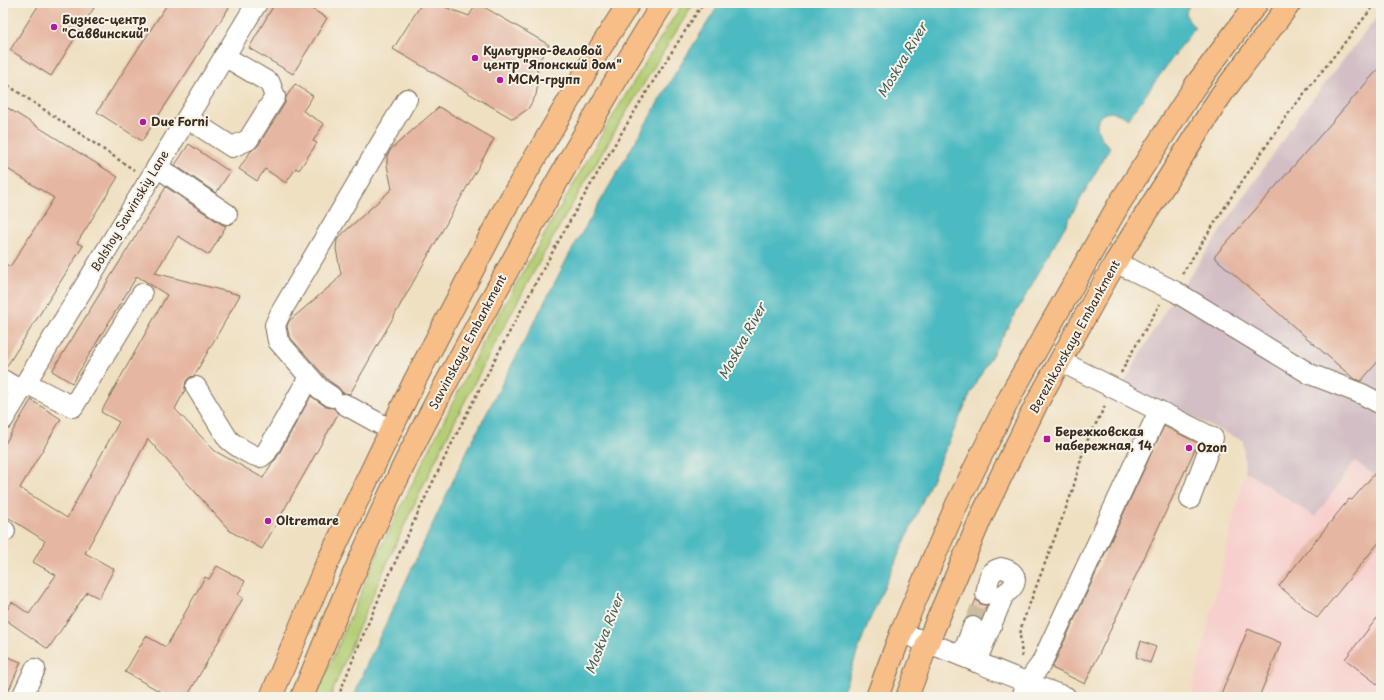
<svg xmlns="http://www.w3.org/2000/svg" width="1384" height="700" font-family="'Playpen Sans',sans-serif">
	<rect width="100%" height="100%" fill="#f7f3e8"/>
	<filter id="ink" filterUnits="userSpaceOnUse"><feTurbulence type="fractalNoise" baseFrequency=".025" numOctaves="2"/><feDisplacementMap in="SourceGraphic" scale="8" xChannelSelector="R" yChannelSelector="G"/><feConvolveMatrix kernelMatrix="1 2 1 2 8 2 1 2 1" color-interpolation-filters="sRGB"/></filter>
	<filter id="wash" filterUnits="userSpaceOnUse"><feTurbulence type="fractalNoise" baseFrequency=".012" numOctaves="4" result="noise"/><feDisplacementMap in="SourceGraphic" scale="16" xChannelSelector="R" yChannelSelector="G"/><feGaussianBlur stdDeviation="0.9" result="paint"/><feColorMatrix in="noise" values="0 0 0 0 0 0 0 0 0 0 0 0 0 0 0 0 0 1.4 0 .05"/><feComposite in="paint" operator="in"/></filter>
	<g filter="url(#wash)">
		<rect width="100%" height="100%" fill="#efe0c2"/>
		<!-- built -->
		<polygon fill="#f7d0ce" points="1356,460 1381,481 1381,697 1191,697 1245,471 1315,516"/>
		<!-- industrial -->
		<polygon fill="#d2bec4" points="1381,12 1381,481 1355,461 1315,517 1245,471 1243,441 1123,385 1151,335 1178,290 1181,289 1300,115"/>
		<!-- green -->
		<path fill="#b3ce75" stroke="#777c4a" d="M683 3H694C554 224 427 454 330 697H316L378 553 483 342 601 136 656 45Z"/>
		<!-- water -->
		<path fill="#4bbac1" stroke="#437270" d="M720 3H1192C1182 11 1187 21 1195 27L1128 119C1101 100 1084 126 1110 147L971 392 867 626 841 697H354L364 670 467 451 569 255 676 72Z"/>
		<g id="blocks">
			<!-- building -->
			<g fill="#e5b6a1">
				<polygon points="40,3 97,3 51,76 10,50"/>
				<polygon points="168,3 232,3 142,141 97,112"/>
				<polygon points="275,3 313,3 310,8 327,18 293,74 249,48"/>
				<polygon points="422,3 434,3 469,16 477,3 549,45 536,66 539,78 536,95 528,109 513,119 393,49"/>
				<polygon points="1381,66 1381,358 1361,381 1354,379 1214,257"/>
				<polygon points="295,84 313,96 303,111 324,124 313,141 317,143 299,170 296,168 286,183 265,169 257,181 239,169 251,151 258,146 285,103 286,97"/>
				<polygon points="3,105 118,177 77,243 83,246 5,369 3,369 3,262 10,267 54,198 3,166"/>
				<polygon points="439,107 494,139 350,394 343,393 338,387 328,380 289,336 287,326 289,321 335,282 341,274 336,249 337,240 340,236 392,189 387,165 387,156 391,149"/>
				<polygon points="189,144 230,172 216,193 175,165"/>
				<polygon points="166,187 221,224 226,226 209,255 178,236 155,273 240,295 194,376 190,377 186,381 185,387 185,390 175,409 215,451 263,478 272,463 276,459 311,396 326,407 334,408 338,414 262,549 230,531 148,439 85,553 114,569 99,598 87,592 48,649 3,618 3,616 12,602 29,614 56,575 33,562 45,541 3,514 3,447 31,400 61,419 20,488 67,518 119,422 101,412 167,295 137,276 72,383 52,371"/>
				<polygon points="1164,426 1198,443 1085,684 1052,668"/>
				<polygon points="1381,466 1381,540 1317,618 1279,586 1349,499 1352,500"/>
				<polygon points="217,566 245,581 238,595 243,598 187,697 170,697 125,672 146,636 166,647 205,577 209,579"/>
				<polygon points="976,599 979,603 983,605 987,605 981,619 977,616 969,617"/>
				<polygon points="1381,613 1381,687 1345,659"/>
				<polygon points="1248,629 1281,643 1259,697 1220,697"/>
				<polygon points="1141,641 1156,647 1150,663 1136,657"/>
				<polygon points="3,655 21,662 6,697 3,697"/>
			</g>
		</g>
	</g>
	<g filter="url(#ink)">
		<use href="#blocks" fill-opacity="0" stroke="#7a6a57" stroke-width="1"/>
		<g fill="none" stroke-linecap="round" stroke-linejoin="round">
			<!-- minor-tunnel -->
			<polyline stroke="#cbbca1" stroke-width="20" stroke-dasharray="20 10" stroke-linecap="butt" points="973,627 986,594"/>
			<!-- minor casing -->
			<g stroke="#7a6a57" stroke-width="22">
				<g id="minor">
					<polyline points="187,118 232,147 248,140 275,97 270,83 224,56"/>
					<polyline points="157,167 227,214"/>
					<polyline points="1115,263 1132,270 1176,292 1310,374 1362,394 1381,404"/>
					<polyline points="1060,361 1213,438 1190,499"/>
					<polyline points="3,380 21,391"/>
					<polyline points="26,383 73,407 142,294"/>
					<path d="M196 387 228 439C234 445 253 457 261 457L266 453 309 377"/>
					<polyline points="332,397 320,389 278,341 275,325 281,312 407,99"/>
					<polyline points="344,404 391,430"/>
					<polyline points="3,420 257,3"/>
					<polyline points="3,529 5,531"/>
					<path d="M901 633C957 652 1011 678 1066 697"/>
					<polyline points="962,656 973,627"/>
					<path d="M976 662 1004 594C1019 586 1019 571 1001 568 987 571 989 582 986 594"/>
					<polyline points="22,697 35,669"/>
					<polyline points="1022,697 1027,683 1041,664 1159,411"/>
				</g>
			</g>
			<!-- major casing -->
			<g stroke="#7a6a57" stroke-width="24">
				<g id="major">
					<polyline points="271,697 324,570 415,380 503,212 595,56 629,3"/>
					<path d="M302 697C333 622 364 547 400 473 426 419 455 366 484 313 541 208 600 104 663 3"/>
					<polyline points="877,697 901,633 957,504 1014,389 1119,204 1195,86 1257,3"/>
					<polyline points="907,697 928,642 983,513 1037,403 1060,361 1115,263 1221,95 1290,3"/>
				</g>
			</g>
			<!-- path -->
			<g stroke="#7a6a57" stroke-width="2.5" stroke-dasharray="3 3" stroke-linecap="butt">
				<polyline points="3,82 134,170"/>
				<polyline points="1182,274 1230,199 1288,114 1376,3"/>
				<polyline points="1121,373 1132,352 1160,304"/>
				<polyline points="1022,657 1020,635 1022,624 1072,492 1085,445 1106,404"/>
				<path d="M338 697C387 572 446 451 509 333 541 272 574 212 609 154 639 103 671 53 703 3"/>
			</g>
			<!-- minor -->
			<use href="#minor" stroke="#fff" stroke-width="20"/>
			<!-- major -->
			<use href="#major" stroke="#f7be88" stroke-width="22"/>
		</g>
	</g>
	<!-- markers -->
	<g fill="#b5179e" stroke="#f7f3e8" stroke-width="1.5">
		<circle cx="54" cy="27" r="4"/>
		<circle cx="475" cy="58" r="4"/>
		<circle cx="500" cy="80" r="4"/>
		<circle cx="143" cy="122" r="4"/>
		<rect x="1043" y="435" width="8" height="8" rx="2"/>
		<circle cx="1189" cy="448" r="4"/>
		<circle cx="268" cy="521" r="4"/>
	</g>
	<g text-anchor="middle" stroke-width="4" stroke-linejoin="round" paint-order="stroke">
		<!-- poi labels -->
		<g font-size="12" font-weight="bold" fill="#3b2a1e" stroke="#f7f3e8" text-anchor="start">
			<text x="62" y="24">Бизнес-центр<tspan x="62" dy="14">"Саввинский"</tspan></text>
			<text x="483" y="55">Культурно-деловой<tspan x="483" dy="14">центр "Японский дом"</tspan></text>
			<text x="508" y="84">МСМ-групп</text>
			<text x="151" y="126">Due Forni</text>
			<text x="1055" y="436">Бережковская<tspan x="1055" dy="14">набережная, 14</tspan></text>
			<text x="1197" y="452">Ozon</text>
			<text x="276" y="525">Oltremare</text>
		</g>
		<!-- street labels -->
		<g font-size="12" fill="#3b2a1e" stroke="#f7f3e8">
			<text transform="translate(130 211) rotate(-59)" y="4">Bolshoy Savvinskiy Lane</text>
			<text transform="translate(1075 337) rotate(-61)" y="4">Berezhkovskaya Embankment</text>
			<text transform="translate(468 342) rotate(-62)" y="4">Savvinskaya Embankment</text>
		</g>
		<!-- water labels -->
		<g font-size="13" font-style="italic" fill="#415c57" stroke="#f7f3e8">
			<text transform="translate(902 60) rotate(-59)" y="5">Moskva River</text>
			<text transform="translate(742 341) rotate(-61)" y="5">Moskva River</text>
			<text transform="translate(604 634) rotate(-69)" y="5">Moskva River</text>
		</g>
	</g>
	<!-- margin -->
	<rect width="1384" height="700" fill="none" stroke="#f7f3e8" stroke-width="16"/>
</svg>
